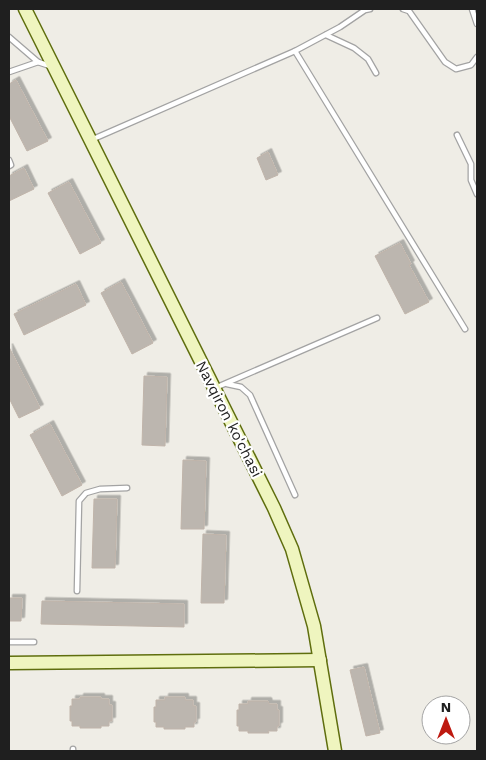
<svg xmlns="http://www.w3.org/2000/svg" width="486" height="760" font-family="'Work Sans',sans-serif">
	<defs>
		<filter id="shadow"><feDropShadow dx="3.5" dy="-3.5" stdDeviation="0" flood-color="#0004"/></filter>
	</defs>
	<rect width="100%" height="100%" fill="#efede6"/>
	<!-- building -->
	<g fill="#bcb6af" stroke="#c0b4aa" filter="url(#shadow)">
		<polygon points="16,80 48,141 27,151 9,116 9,84"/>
		<polygon points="268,152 278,175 266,180 257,158"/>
		<polygon points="24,168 34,189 9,201 9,176"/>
		<polygon points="69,182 101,243 80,254 48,193"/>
		<polygon points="400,243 411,264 409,265 429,302 405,314 375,256"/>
		<polygon points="121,282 153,343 132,354 101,293"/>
		<polygon points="76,284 86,305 24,335 14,314"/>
		<polygon points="9,347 40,408 19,418 9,398"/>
		<polygon points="144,376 167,377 165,446 142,445"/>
		<polygon points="50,424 82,485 62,496 30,435"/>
		<polygon points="183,460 206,461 204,529 181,529"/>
		<polygon points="94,499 117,499 115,568 92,568"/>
		<polygon points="203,534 226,535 224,603 201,603"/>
		<polygon points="9,598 22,598 21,621 9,621"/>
		<polygon points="42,601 184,604 184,627 41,624"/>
		<polygon points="364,667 380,733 366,736 350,670"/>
		<polygon points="80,697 101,697 101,699 109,699 109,705 112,705 112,721 109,721 109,726 101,726 101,728 80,728 80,726 72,726 72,721 70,721 70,706 72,706 72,699 80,699"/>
		<polygon points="165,697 185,697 185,700 193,700 193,706 196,706 196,722 194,722 194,727 185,727 185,729 164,729 164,727 156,727 156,722 154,722 154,707 156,707 156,700 165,700"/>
		<polygon points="248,701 268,701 269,704 277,704 277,710 279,710 279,726 277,726 277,731 268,731 269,733 248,733 248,731 239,731 239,726 237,726 237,710 239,710 239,704 248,704"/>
	</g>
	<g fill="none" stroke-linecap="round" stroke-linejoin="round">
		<!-- lane casing -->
		<g stroke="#a3a3a3" stroke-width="7">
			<g id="lane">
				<polyline points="403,9 409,11 445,62 456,69 471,65 477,57"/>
				<polyline points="472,9 477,24"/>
				<polyline points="326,35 354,48 368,59 376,73"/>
				<polyline points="9,37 38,62 50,66"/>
				<polyline points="295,51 465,329"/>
				<polyline points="9,72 38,62"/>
				<polyline points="457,135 471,164 471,180 477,194"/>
				<polyline points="91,140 295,51 340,27 365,10 370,9"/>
				<polyline points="9,160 11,165 9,166"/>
				<polyline points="227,384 241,387 250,395 295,495"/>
				<polyline points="215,388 377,318"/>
				<polyline points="77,591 79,501 86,493 100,489 127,488"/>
				<polyline points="9,642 34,642"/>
				<polyline points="73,751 73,749"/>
			</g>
		</g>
		<!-- secondary casing -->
		<g stroke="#5f6e0e" stroke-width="15">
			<g id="secondary">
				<polyline points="25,9 274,508 292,549 314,626 335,751"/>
				<polyline points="9,663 320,660"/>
			</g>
		</g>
		<!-- lane -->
		<use href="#lane" stroke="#fff" stroke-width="4.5"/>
		<!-- secondary -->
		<use href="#secondary" stroke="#eff5bf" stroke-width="12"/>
	</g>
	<g text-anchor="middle" stroke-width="4.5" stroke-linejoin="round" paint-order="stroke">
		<!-- street labels -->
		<g font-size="15" fill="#1f1f1f" stroke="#fff">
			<text transform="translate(229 419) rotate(63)" y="5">Navqiron ko'chasi</text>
		</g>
	</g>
	<!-- border -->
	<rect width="486" height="760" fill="none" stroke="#1f1f1f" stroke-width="20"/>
	<!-- north arrow -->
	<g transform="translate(446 720)"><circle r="24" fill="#ffffff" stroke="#a5a5a5"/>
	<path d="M0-4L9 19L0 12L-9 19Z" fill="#be1910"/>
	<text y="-8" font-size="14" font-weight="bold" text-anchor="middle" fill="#1f1f1f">N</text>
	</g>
</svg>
